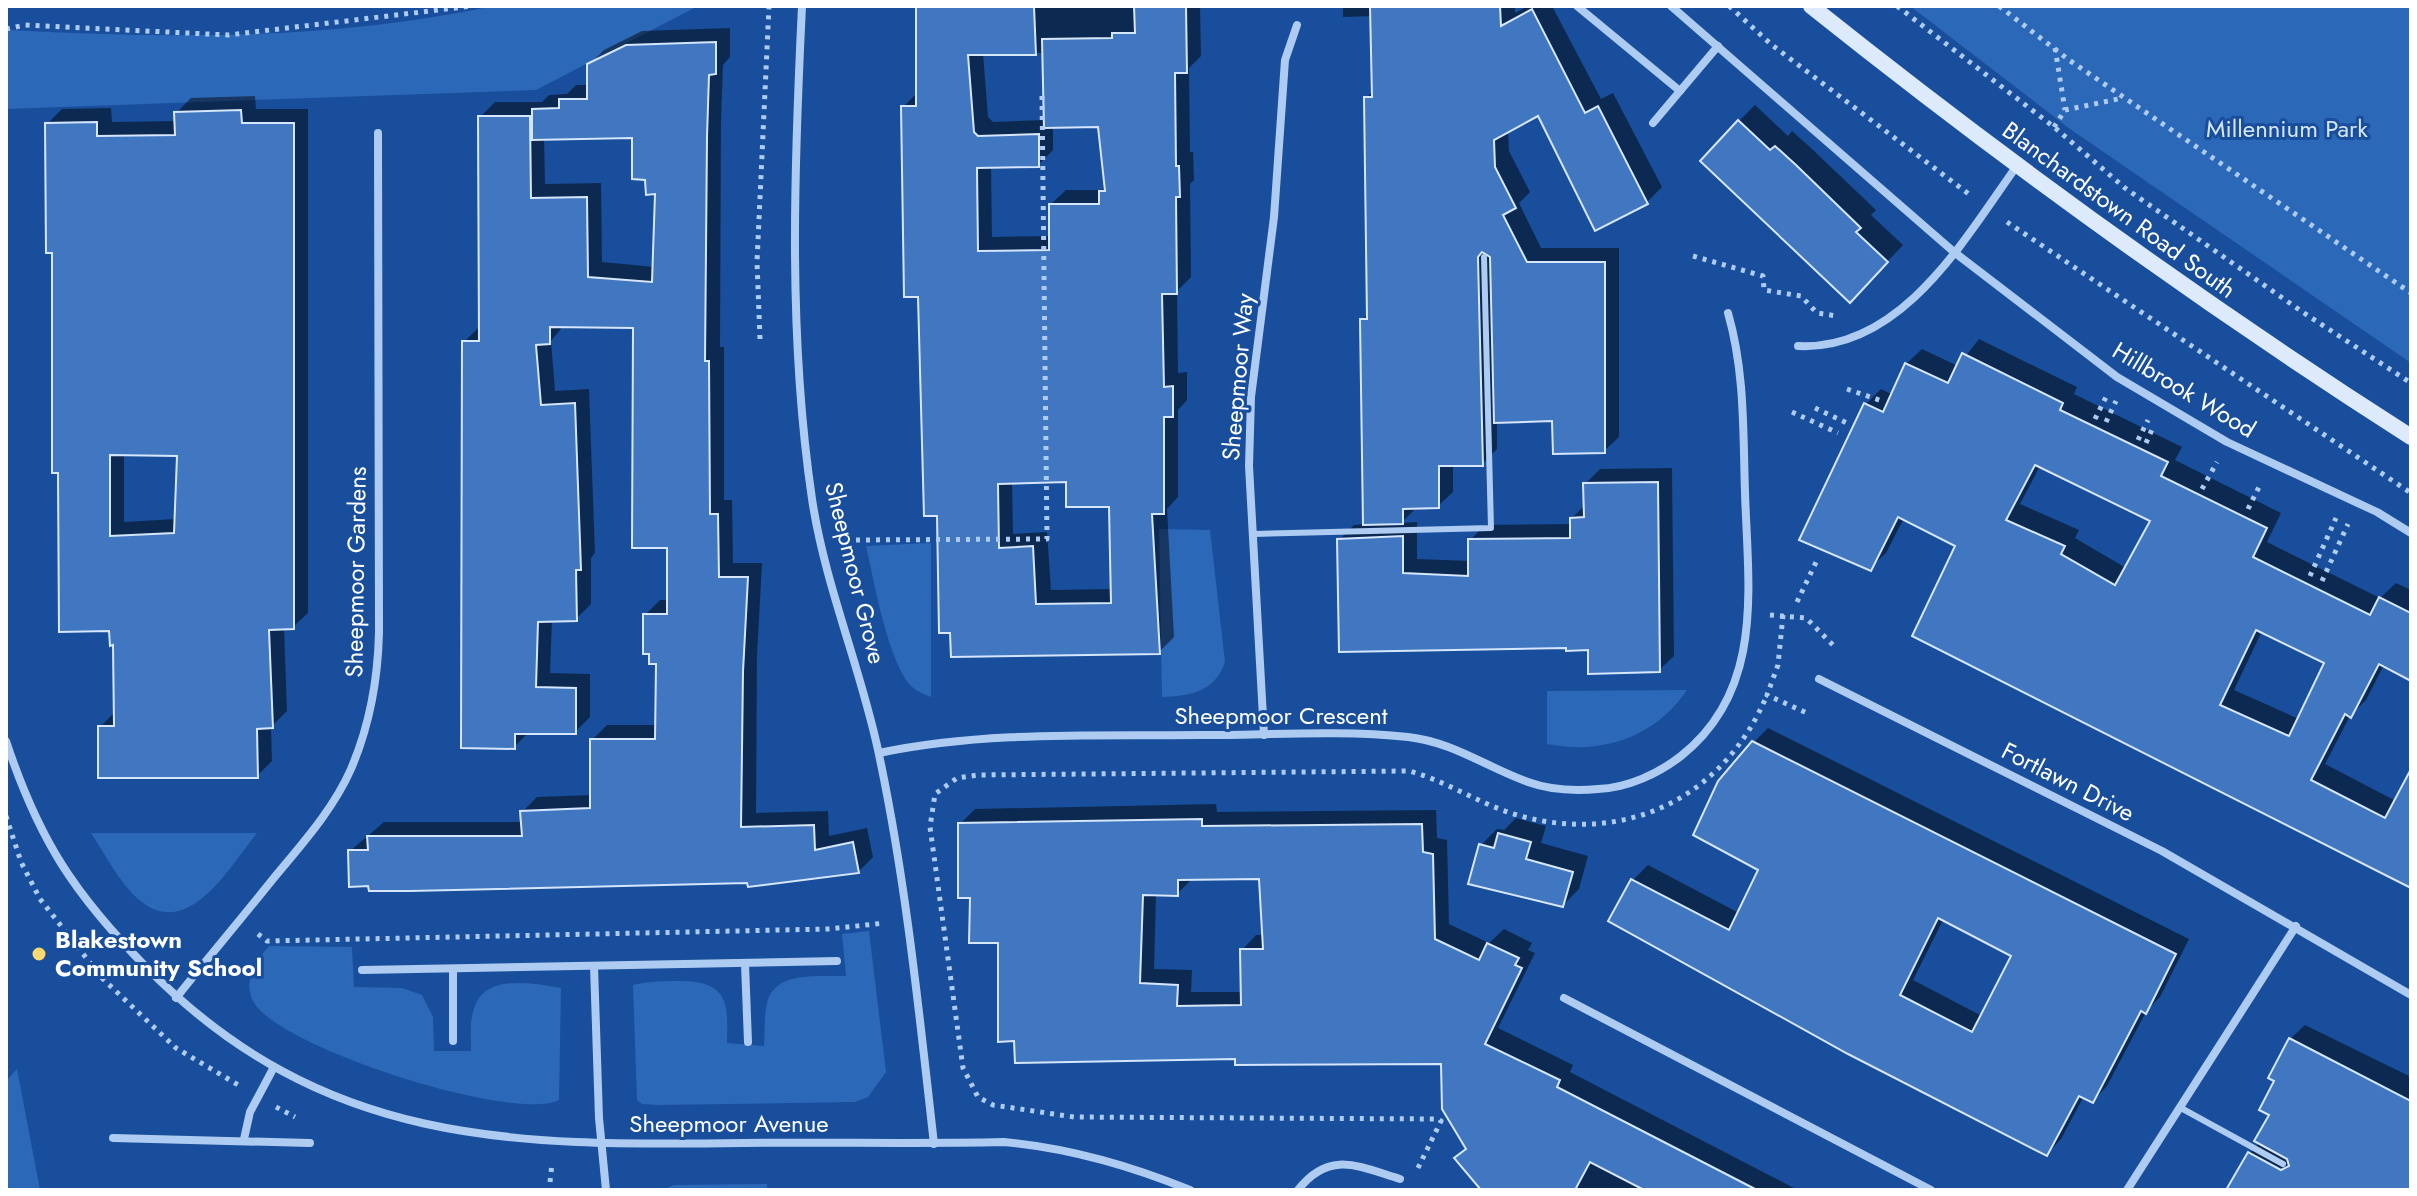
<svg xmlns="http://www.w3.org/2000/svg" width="2417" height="1196" font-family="Jost,sans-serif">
	<rect width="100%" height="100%" fill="#184e9b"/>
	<!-- green -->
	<g fill="#2c68b8">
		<path d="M493 6H698L536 90 6 109V32L10 30C173 39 333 40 493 6Z"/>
		<polygon points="1910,6 2411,6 2411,363 2070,129"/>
		<path d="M1159 529 1210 530 1225 662C1215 692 1190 696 1162 697Z"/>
		<path d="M931 543V697C921 693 912 689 906 680 886 649 874 582 866 546Z"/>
		<path d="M1687 690C1655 737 1603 755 1547 744V691Z"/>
		<path d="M91 833H257C230 866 188 943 138 899 119 882 105 854 91 833Z"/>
		<path d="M869 931 886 1072 868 1097 855 1102 658 1105 642 1104 637 1100 633 985C650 981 665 981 682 981 729 982 728 1004 727 1043L764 1046C765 1034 764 1020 766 1008 771 969 818 977 846 976L842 934Z"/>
		<path d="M269 946 352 947 354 987 402 988 422 995 433 1017 434 1051H471C471 1037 469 1020 475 1006 486 974 535 983 561 988L559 1100C514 1123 276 1047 253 1001 243 979 255 962 269 946Z"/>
		<polygon points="17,1069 40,1190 6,1190 6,1081"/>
		<polygon points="767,1184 767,1190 662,1190 674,1185"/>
	</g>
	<!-- shadow -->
	<g fill="#0007" fill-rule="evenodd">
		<path d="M917 6H1200L1201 56 1189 68 1190 152H1193L1194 180 1190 184 1191 277 1177 291 1178 373 1187 372V400L1178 410V497L1167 509 1174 637 1159 652 953 655 903 107 918 92ZM983 53H1045V120L993 122 988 117ZM1100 125 1106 186 1102 190H1066L1051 204V236L992 237 991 166 1038 165 1053 150V126ZM1068 480 1111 505 1113 589 1051 590 1047 532 1013 534 1012 482Z"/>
		<polygon points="1343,6 1515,6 1515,13 1528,6 1552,6 1601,99 1613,93 1662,187 1647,202 1539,114 1508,130 1509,151 1530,192 1519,203 1541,248 1619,248 1619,437 1604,451 1554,419 1497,421 1497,449 1482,464 1453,464 1453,492 1438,506 1417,507 1401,523 1417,522 1417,559 1470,561 1470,540 1485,525 1572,524 1572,518 1586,504 1585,484 1600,469 1672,468 1674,656 1659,670 1590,648 1568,646 1341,650 1339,540 1354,525 1365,524 1362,320 1369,313 1366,98 1374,90 1373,16 1343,17"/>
		<path d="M730 28V57L723 65 721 120 720 347H724V500H732L733 563H762L757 656 756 813 828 811 829 836 867 828 873 857 858 872 749 881 350 851 384 822H523L522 812 537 797 592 795V740L607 725H657L658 662 645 615 660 600H669V546L635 326 564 325 551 341 555 391 589 389 595 553 591 558V604L576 619H552L550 673 590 674V717L575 732H529L514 747 464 342 479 327 480 117 495 102H542L549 95 567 94 576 85H589V65L604 50 642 31ZM634 136 647 178 657 192 655 267 602 262 601 183 545 184 544 138Z"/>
		<path d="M255 96 256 109H308V613L293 627H284L287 711 271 727 272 761 257 776 100 727 116 711 115 643 54 251 47 124 62 109 111 108 112 122 177 121 176 113 191 98ZM124 454H179L176 519 124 522Z"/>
		<polygon points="1755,105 1788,136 1792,131 1812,149 1876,210 1871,215 1903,245 1866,284 1739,121"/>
		<path d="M1979 339 2077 387 2074 394 2182 447 2175 460 2281 513 2267 542 2380 598 2396 583 2411 590V679L2384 665 2366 700 2350 716 2325 764 2396 801 2411 782V886L1958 545 1904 518 1886 553 1870 568 1866 404 1881 389 1893 395 1906 364 1922 349 1958 366ZM2040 466 2153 520 2126 568 2075 538 2079 530 2020 504ZM2262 631 2326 662 2299 719 2234 690Z"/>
		<path d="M1768 728 2189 939 2160 997 2147 1010 2107 1086 2093 1101 2084 1096 2061 1139 2047 1154 1611 921 1633 880 1648 865 1739 913 1760 869 1753 743ZM1944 918 2013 956 1982 1016 1913 980Z"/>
		<path d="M1216 804 1217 812 1436 810 1437 838 1447 840 1449 924 1489 943 1504 929 1532 943 1528 950 1535 953 1498 1028 1573 1065 1570 1072 1798 1190H1483L1457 1158 1467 1147 1443 1062 1237 1057 1016 1039 1000 941 973 896 960 824 975 809ZM1261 877 1264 935H1256L1242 950 1243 992H1191L1192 970 1154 969 1156 894H1177L1193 878Z"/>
		<polygon points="1516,818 1546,826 1541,843 1588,856 1579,889 1563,905 1481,845 1497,829 1504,830"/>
		<polygon points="2305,1025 2411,1077 2411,1185 2406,1190 2229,1190 2250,1153 2260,1142 2271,1115 2276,1080 2290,1039"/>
	</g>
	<!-- building -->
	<g fill="#4177c1" stroke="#d6e6fc" stroke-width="2" fill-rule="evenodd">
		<path d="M916 6H1034L1036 55H968L974 132 978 136 1039 134V167L977 168 978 251 1049 250V204H1099V191H1105L1098 127 1044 128 1042 39 1112 38V33H1135L1134 6H1186L1187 73H1175L1176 166H1179L1180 197H1176L1177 294H1162L1164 387 1173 386V417H1164V514H1152L1160 654 951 657 950 633H939L937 516H924L918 297H904L901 106H916ZM1066 482V507H1109L1111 603 1036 604 1033 546 999 548 998 484Z"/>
		<polygon points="1370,6 1500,6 1501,26 1532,9 1585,113 1598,106 1648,204 1595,231 1538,116 1494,140 1495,167 1516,208 1503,215 1527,262 1605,262 1605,453 1553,454 1552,421 1494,423 1490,257 1482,252 1478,257 1483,466 1439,466 1439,508 1403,509 1403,524 1363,525 1360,319 1367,319 1364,97 1372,97"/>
		<polygon points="716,42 716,74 709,75 707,137 705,361 709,361 710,514 718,514 719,577 748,577 743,672 741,827 814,825 815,850 853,842 859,873 748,887 747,883 410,891 369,891 368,886 349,887 348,850 368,850 367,836 522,836 520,811 590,808 590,739 655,739 656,664 649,664 649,654 643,654 643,614 667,614 667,548 632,548 633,328 550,327 550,344 536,345 541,405 575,403 581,570 576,570 577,621 538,622 536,687 576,688 576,734 515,734 515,749 461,748 462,341 479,341 478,116 530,116 531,198 587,197 588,277 652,282 655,194 646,195 645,180 632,179 632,138 532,140 532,109 559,108 559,99 587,99 587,64 626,45"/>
		<path d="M241 110 242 123H294V629L269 630 273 728 257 729 258 778H98V726H114L113 645 110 646 109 631 59 632 58 473H52V253H46L45 123 97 122V136L175 135 174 112ZM110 455 177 456 174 533 110 536Z"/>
		<polygon points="1738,120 1770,150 1775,146 1796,165 1861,228 1856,232 1888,262 1850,303 1700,161"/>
		<path d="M1962 353 2063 403 2060 410 2168 462 2161 476 2267 528 2253 557 2370 615 2379 597 2411 613V681L2379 664 2351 718 2345 714 2311 780 2385 818 2411 769V888L1912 636 1955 546 1898 517 1871 571 1799 540 1864 403 1883 412 1905 363 1948 383ZM2035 465 2150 521 2115 585 2061 554 2065 546 2006 520ZM2256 630 2324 663 2289 736 2220 705Z"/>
		<polygon points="1658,482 1660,672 1588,674 1588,650 1566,651 1566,648 1339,652 1337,539 1403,536 1403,573 1468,576 1468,539 1570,538 1570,518 1584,517 1583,483"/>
		<path d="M1752 741 2176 954 2146 1014 2141 1011 2093 1103 2079 1096 2047 1156 1848 1054 1608 921 1631 879 1729 930 1758 870 1693 835 1718 781ZM1938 918 2011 956 1972 1032 1900 995Z"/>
		<path d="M1202 819V826L1422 824 1423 852 1433 854 1435 939 1479 960 1487 943 1519 958 1515 965 1522 968 1485 1044 1560 1080 1557 1087 1757 1190H1644L1590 1162 1575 1190H1481L1454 1158 1466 1149 1442 1109 1441 1064 1235 1065V1059L1015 1063 1014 1041 998 1042V943H969L970 898H958V823ZM1259 879 1263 949H1240L1241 1005 1177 1006 1178 985 1140 983 1143 895 1178 896V880Z"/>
		<polygon points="1498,833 1531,842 1526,859 1573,872 1563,907 1468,884 1479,844 1494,848"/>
		<polygon points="2289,1038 2411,1101 2411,1190 2226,1190 2248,1152 2281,1170 2289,1166 2287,1159 2254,1141 2269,1115 2259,1110 2274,1081 2268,1078"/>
	</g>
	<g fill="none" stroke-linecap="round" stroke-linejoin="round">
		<!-- path -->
		<g stroke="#aecbf2" stroke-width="5" stroke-dasharray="4 6" stroke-linecap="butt">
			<polyline points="1729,6 1772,45 1970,195"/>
			<polyline points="1897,6 2054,127 2125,188 2304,313 2411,383"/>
			<polyline points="1999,6 2069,60 2411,293"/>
			<polyline points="6,29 25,25 228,35 472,6"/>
			<polyline points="2055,48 2065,110"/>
			<polyline points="2054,127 2065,110 2123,98"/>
			<polyline points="2007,222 2411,493"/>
			<polyline points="1693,256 1763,276 1764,290 1801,296 1817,313 1837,316"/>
			<polyline points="760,339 757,262 769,6"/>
			<polyline points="1847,389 1882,401"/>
			<polyline points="1815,408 1847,423"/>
			<polyline points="1792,412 1838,433"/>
			<polyline points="2095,419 2107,395"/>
			<polyline points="2106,422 2116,401"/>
			<polyline points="2138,440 2148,420"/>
			<polyline points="2146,443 2154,425"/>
			<polyline points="2202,489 2217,462"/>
			<polyline points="2248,509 2261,483"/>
			<polyline points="856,540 1047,539 1042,96"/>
			<polyline points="2310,576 2336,518"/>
			<polyline points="2322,581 2348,524"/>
			<polyline points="1797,602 1818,558"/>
			<polyline points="1770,615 1806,618 1835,647"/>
			<polyline points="1783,615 1778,665 1767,695 1809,714"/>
			<polyline points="6,816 21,862 40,899 102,978 176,1048 240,1086"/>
			<polyline points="258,934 267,941 828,929 885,923"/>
			<polyline points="276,1107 295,1117"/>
			<path d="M1418 1168 1441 1121 1437 1119 1074 1117 993 1105 978 1097 963 1068 930 827 935 794 957 778 978 775 1409 771C1447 781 1479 804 1517 815 1625 846 1724 798 1767 695"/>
			<polyline points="550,1182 552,1163"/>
		</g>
		<!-- lane -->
		<g stroke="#aecbf2" stroke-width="6">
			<polyline points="1253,534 1491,528 1484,257"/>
			<polyline points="2181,1108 2283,1164"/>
		</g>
		<!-- street -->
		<g stroke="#aecbf2" stroke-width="8">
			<path d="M802 6C794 171 788 336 812 499 825 585 860 666 878 750 906 880 919 1012 934 1144"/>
			<polyline points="1577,6 1680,91"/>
			<polyline points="1671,6 1954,252 2117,377 2227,442 2377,512 2411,533"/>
			<polyline points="1653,123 1718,46"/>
			<path d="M1798 346C1901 351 1964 240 2016 167"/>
			<polyline points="1819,679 2162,851 2411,995"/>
			<polyline points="1264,735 1249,466 1251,397 1274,217 1285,60 1297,25"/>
			<path d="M6 741C39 841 75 895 148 969 324 1146 510 1146 743 1143 830 1142 917 1144 1004 1142 1070 1148 1129 1165 1190 1190"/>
			<path d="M879 753C984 731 1094 736 1201 735 1270 735 1339 730 1408 737 1453 742 1486 767 1528 782 1550 790 1575 791 1598 789 1627 788 1658 774 1681 756 1765 690 1748 587 1745 493 1743 432 1745 372 1728 313"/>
			<polyline points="745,964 748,1042"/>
			<polyline points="594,966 599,1118 606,1190"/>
			<polyline points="453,969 453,1041"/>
			<polyline points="362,970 837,961"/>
			<path d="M176 998C208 958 241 919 273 879 301 845 333 810 351 769 369 727 378 678 379 632L378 133"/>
			<polyline points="1564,998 1931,1190"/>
			<polyline points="113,1138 310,1143"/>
			<polyline points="244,1139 250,1112 274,1067"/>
			<path d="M1298 1190C1329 1150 1358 1166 1400 1179"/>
			<polyline points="2127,1190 2296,926"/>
		</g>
		<!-- secondary -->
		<path stroke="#ddeafc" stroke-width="16" d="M1811 6C2004 160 2203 304 2411 437"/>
	</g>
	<!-- markers -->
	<circle fill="#ffd86f" stroke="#184e9b" stroke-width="3" cx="39" cy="954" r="8"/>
	<g text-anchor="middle" stroke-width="6" stroke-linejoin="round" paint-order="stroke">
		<!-- park labels -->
		<g font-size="24" fill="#d6e6fc" stroke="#184e9b">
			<text x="2287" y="137">Millennium Park</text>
		</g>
		<!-- street labels -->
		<g font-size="24" fill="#fff" stroke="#184e9b">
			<text transform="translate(2119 210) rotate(36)" y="8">Blanchardstown Road South</text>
			<text transform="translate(1238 377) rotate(-85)" y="8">Sheepmoor Way</text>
			<text transform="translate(2184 390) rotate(31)" y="8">Hillbrook Wood</text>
			<text transform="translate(356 572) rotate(-89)" y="8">Sheepmoor Gardens</text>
			<text transform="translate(855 573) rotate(76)" y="8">Sheepmoor Grove</text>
			<text x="1281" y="724">Sheepmoor Crescent</text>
			<text transform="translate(2068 782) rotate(27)" y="8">Fortlawn Drive</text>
			<text x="729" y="1132">Sheepmoor Avenue</text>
		</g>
		<!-- poi labels -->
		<g font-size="24" font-weight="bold" fill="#fff" stroke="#184e9b" text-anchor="start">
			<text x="55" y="948">Blakestown<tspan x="55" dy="28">Community School</tspan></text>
		</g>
	</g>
	<!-- border -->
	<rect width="2417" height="1196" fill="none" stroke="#ffffff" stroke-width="16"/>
</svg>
